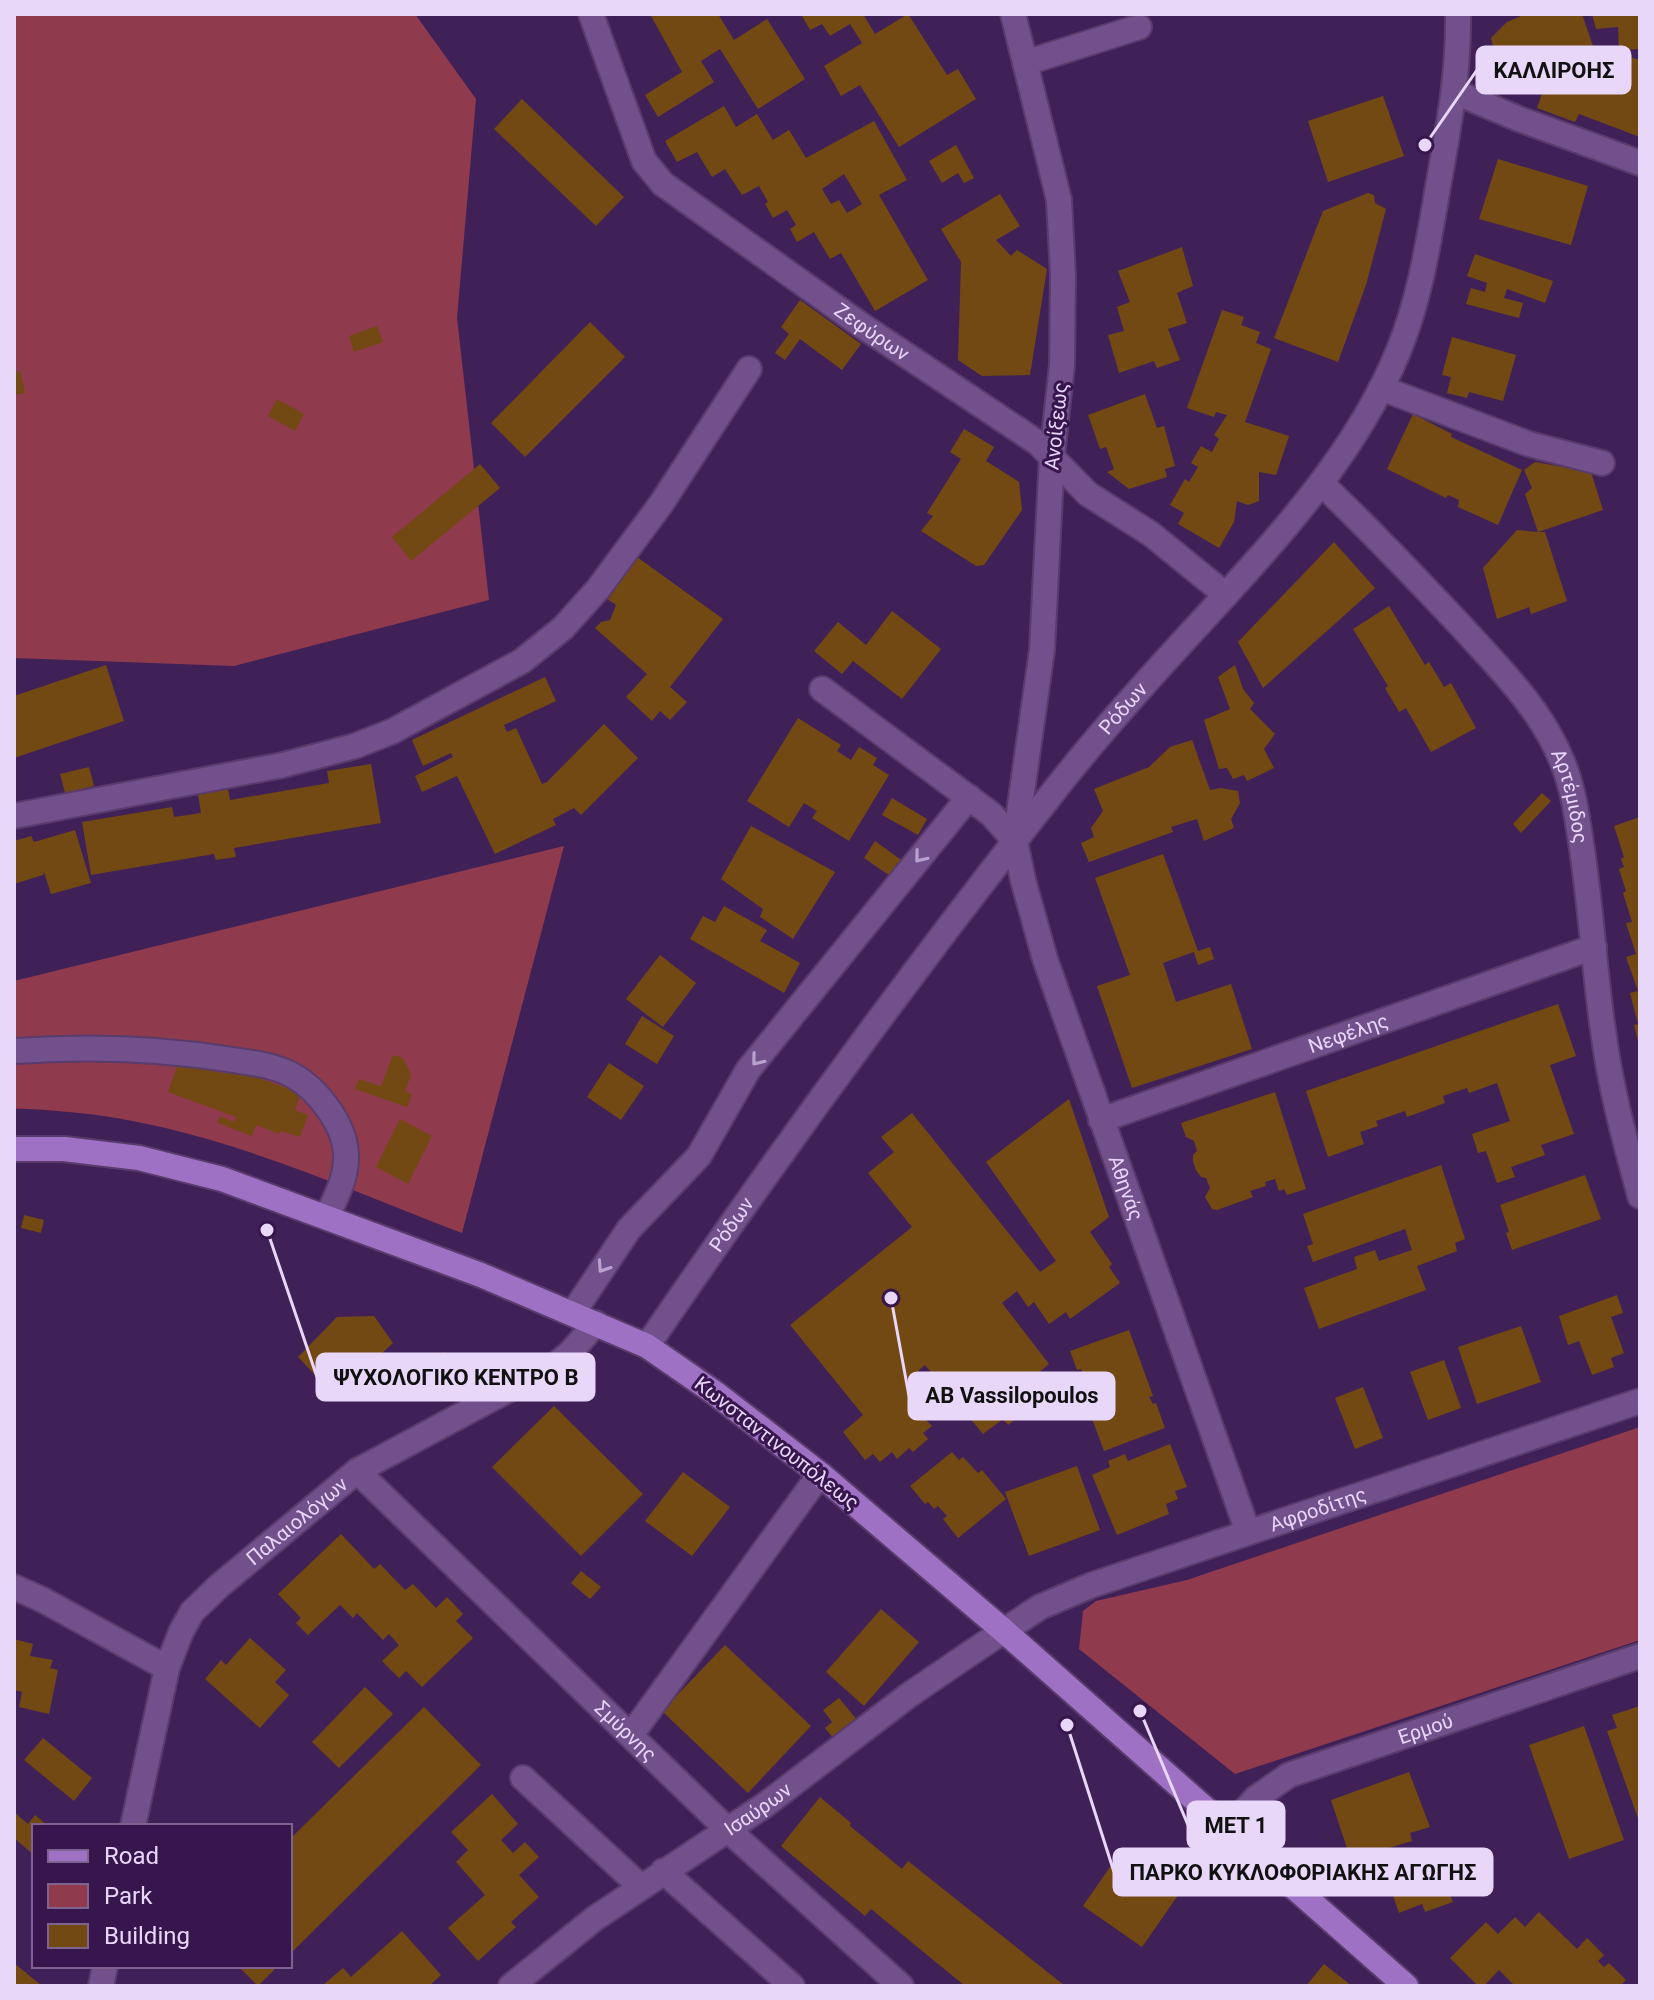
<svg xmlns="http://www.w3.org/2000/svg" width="1654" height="2000" font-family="Roboto,sans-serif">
	<rect width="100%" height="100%" fill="#402157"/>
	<!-- green -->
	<g fill="#903a4e">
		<polygon points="14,14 415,14 476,99 457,318 489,600 234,666 14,658"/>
		<path d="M564 846 462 1233C336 1185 206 1124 69 1112 51 1111 32 1108 14 1109V981Z"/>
		<polygon points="1640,1427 1640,1640 1235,1774 1079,1649 1083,1611 1096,1601 1187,1580"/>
	</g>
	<!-- building -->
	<g fill="#724912" fill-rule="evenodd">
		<polygon points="650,14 718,14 734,40 767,19 805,79 758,109 720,49 701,61 714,82 658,117 645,95 682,72"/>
		<polygon points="801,14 863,14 875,34 908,14 947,75 958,69 976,99 899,147 860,85 841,96 824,66 862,43 850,24 830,36 822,24 810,30"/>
		<polygon points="1526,14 1582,14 1594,49 1564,62 1562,56 1535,64 1538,73 1513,82 1505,59 1497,61 1491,38 1507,22"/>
		<polygon points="1592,14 1640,14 1640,49 1619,50 1618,27 1596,29"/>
		<polygon points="1626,56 1640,60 1640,137 1579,114 1575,122 1537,108 1550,71 1588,77"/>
		<polygon points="1383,96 1404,156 1328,182 1308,121"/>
		<polygon points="522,99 624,197 596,226 494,129"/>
		<path d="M724 106 736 127 757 114 773 140 789 130 806 158 874 121 907 180 879 195 928 280 875 311 841 253 830 259 814 232 797 242 790 229 796 225 787 210 773 218 765 204 768 202 759 186 742 195 725 169 712 177 697 152 677 162 665 141ZM844 174 862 204 847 213 839 200 831 204 822 189Z"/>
		<polygon points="956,145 974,178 964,183 958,173 942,183 929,161"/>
		<polygon points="1498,159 1588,186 1571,245 1479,219"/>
		<polygon points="1368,193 1374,195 1375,203 1386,209 1366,285 1338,362 1274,338 1323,211"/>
		<polygon points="1000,194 1020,226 996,240 1011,256 1017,250 1047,269 1030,375 982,376 958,360 961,262 941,229"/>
		<polygon points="1182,247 1193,286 1177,293 1187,323 1168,329 1180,360 1157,368 1154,361 1119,373 1108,335 1124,331 1117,307 1130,302 1118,271"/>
		<polygon points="1475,254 1553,281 1545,303 1507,289 1504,298 1523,303 1519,318 1466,304 1471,288 1485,292 1487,283 1467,276"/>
		<polygon points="800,300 861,344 842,370 800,339 785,360 775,353 789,334 781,327"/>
		<polygon points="1222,310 1244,317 1241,325 1260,332 1256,343 1271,349 1245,422 1289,436 1276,475 1259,472 1259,501 1248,505 1237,501 1234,522 1219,548 1178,524 1184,513 1170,505 1185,479 1189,482 1198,467 1191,463 1201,446 1212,452 1219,439 1214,435 1227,415 1216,412 1214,417 1187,408"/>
		<polygon points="590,322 625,357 525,457 491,423"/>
		<polygon points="377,326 383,342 354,352 349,336"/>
		<polygon points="1452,337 1516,355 1503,401 1469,392 1467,398 1447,393 1451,377 1442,375"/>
		<polygon points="20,371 25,393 14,395 14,372"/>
		<polygon points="1145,394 1157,428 1164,426 1175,466 1165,469 1167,477 1129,489 1107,472 1114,469 1106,447 1100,449 1088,415"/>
		<polygon points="277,399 304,414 295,431 268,416"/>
		<polygon points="1413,414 1452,434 1451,437 1522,470 1498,525 1458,507 1459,500 1448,495 1446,498 1387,469"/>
		<polygon points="964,429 994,447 986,461 1019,482 1022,510 984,565 976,566 921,531 933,516 927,513 961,459 950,452"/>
		<polygon points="1535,462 1591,472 1603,510 1538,532 1545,532 1567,601 1531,614 1529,607 1497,619 1483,568 1517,530 1538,532 1525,494 1532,488 1524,470"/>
		<polygon points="480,464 500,488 411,561 392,537"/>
		<polygon points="1334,542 1375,588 1263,688 1238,642"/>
		<polygon points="637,557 723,619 670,687 687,702 670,720 660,711 652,721 626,697 647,674 595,628 601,622 610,620 616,605 603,596"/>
		<polygon points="1389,606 1425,665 1429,662 1444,687 1451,683 1476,728 1431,752 1406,708 1399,712 1385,688 1388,686 1353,629"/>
		<polygon points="892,611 941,649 902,699 853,661 842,674 814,651 838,622 866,645"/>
		<polygon points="106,665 124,721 14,758 14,696"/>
		<polygon points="1235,665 1243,689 1254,703 1250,709 1275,734 1264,749 1274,768 1247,781 1244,775 1233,779 1227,768 1219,769 1204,720 1230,709 1218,677"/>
		<polygon points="545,677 556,701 504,725 507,732 516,728 542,784 547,782 604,724 638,758 581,815 574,808 553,819 556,825 495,854 457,776 422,792 415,776 453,757 451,753 423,766 412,740"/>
		<polygon points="798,718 841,745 837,751 851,760 859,747 877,758 873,765 889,775 849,841 812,818 817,811 804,803 789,827 747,801"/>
		<polygon points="1192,740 1210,790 1221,788 1238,791 1240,803 1231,819 1234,828 1204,841 1197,819 1171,827 1173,832 1089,862 1081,843 1094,837 1091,828 1103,811 1094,789 1149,767 1170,747"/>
		<polygon points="371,764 381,823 234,848 236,857 216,860 214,854 91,875 82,822 172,807 174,817 201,813 198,794 228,789 230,800 329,783 327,771"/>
		<polygon points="89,767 94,786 65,793 60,774"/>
		<polygon points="1542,793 1551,801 1521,833 1513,824"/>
		<polygon points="892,798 927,819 918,835 882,815"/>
		<polygon points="1640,817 1640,1045 1639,1045 1634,1025 1638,1024 1630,993 1638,991 1626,957 1636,954 1626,923 1632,922 1623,893 1626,891 1619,869 1624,867 1621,859 1624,857 1614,826"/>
		<polygon points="751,826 835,872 793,939 760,917 763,909 721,879"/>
		<polygon points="75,830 91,883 51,894 44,872 43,875 14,884 14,841 31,836 34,842"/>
		<polygon points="875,841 904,862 893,878 864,858"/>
		<polygon points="1163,854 1198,951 1210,947 1214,959 1198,965 1194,952 1163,963 1176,1002 1231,984 1252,1049 1132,1088 1097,986 1130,975 1095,878"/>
		<polygon points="724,906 767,930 760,941 800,963 784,993 690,939 703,916 715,922"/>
		<polygon points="660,955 696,983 663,1027 626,999"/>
		<polygon points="1558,1004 1576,1056 1550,1065 1574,1134 1541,1145 1545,1155 1511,1167 1515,1177 1497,1183 1486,1151 1478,1153 1472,1134 1510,1121 1497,1083 1469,1093 1467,1088 1443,1096 1445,1103 1407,1117 1405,1111 1376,1121 1378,1126 1360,1132 1364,1144 1328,1157 1306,1091"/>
		<polygon points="642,1016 674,1036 657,1064 625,1044"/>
		<polygon points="393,1055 403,1058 411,1075 405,1091 412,1094 407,1107 355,1089 359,1079 381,1086"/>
		<polygon points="180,1058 225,1074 227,1067 301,1093 295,1110 308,1115 300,1137 281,1131 280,1134 256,1125 252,1136 218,1123 220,1116 234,1122 236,1117 168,1092"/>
		<polygon points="609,1063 644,1086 621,1120 587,1097"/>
		<polygon points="1275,1092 1306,1189 1287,1195 1284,1189 1279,1191 1275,1179 1265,1182 1266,1186 1250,1191 1253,1197 1217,1210 1212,1209 1205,1197 1210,1188 1206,1178 1201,1177 1196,1170 1193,1161 1193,1155 1197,1151 1194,1141 1186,1137 1181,1123"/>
		<polygon points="1069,1099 1109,1217 1090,1232 1112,1264 1109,1267 1120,1283 1070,1319 1066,1312 1049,1324 1034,1302 1028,1307 1017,1291 1002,1303 1049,1364 1032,1378 1039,1385 1018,1401 1026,1411 1008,1425 1003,1419 983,1434 925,1365 912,1376 937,1405 923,1417 932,1426 923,1433 928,1439 913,1452 909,1448 897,1459 892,1452 880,1462 873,1454 865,1460 843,1432 863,1415 790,1325 912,1227 868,1173 894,1152 881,1137 912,1113 1040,1272 1056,1261 986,1162"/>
		<polygon points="400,1119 432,1136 408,1184 376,1167"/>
		<polygon points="1441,1165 1465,1239 1455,1243 1457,1251 1417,1266 1426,1290 1319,1329 1304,1288 1357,1269 1354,1257 1375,1250 1379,1261 1412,1250 1405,1229 1313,1262 1307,1246 1313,1244 1303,1214"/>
		<polygon points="1585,1175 1601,1219 1512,1250 1506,1233 1509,1232 1500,1205"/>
		<polygon points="24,1215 44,1220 41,1233 21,1228"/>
		<polygon points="1617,1295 1623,1313 1611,1317 1624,1353 1611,1358 1614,1367 1592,1375 1579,1341 1568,1345 1559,1316"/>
		<polygon points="374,1316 393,1343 335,1396 298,1357 337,1317"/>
		<polygon points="1521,1326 1541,1382 1477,1404 1458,1347"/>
		<polygon points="1129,1330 1153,1396 1149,1397 1153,1404 1156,1403 1165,1428 1104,1451 1091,1416 1097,1413 1091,1398 1088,1399 1081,1383 1086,1381 1081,1369 1077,1370 1070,1351"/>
		<polygon points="444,1352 455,1375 441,1382 429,1359"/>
		<polygon points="1444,1360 1461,1408 1428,1420 1410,1372"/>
		<polygon points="1363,1387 1383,1438 1355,1449 1335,1398"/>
		<polygon points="554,1406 643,1494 581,1556 492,1467"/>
		<polygon points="1170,1444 1187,1487 1175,1491 1178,1499 1166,1504 1169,1514 1117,1535 1092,1475 1110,1467 1108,1461 1125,1454 1128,1461"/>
		<polygon points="952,1452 959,1460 963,1457 978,1473 982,1470 1006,1499 958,1538 943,1519 947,1516 938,1506 934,1509 928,1502 925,1504 910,1486"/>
		<polygon points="1077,1466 1100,1530 1029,1556 1005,1492"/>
		<polygon points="683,1472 730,1507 692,1556 645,1521"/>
		<polygon points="341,1534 374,1569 380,1564 405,1590 413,1584 436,1608 447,1597 463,1614 456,1621 473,1638 422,1687 406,1671 399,1678 382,1661 399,1645 389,1634 383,1640 357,1613 353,1618 340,1605 308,1635 296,1623 301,1618 278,1594"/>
		<polygon points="581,1571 601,1587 590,1599 571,1583"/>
		<polygon points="881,1609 919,1642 864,1706 826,1672"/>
		<polygon points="250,1638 286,1670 275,1682 289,1695 260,1728 205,1679 221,1660 226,1665"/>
		<polygon points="14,1639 33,1644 30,1656 53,1660 50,1668 58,1670 49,1714 19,1707 22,1692 14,1690"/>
		<polygon points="725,1645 811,1726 748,1793 662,1711"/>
		<polygon points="365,1687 393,1714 339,1768 312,1742"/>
		<polygon points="839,1698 857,1720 834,1739 825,1728 832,1722 823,1710"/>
		<polygon points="1640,1706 1640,1824 1607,1731 1617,1728 1612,1715"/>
		<polygon points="424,1707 481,1765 290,1954 290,1839"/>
		<polygon points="1584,1726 1624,1840 1569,1859 1529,1745"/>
		<polygon points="43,1738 92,1778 74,1801 24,1760"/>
		<polygon points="1409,1772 1430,1827 1410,1833 1412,1841 1382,1850 1382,1856 1353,1866 1331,1800"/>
		<polygon points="492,1794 518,1824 501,1840 513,1853 525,1842 539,1857 519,1875 539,1897 511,1922 516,1927 478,1961 448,1928 485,1895 456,1862 468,1850 451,1832"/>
		<polygon points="820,1797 851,1823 850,1826 902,1869 908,1861 1065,1986 965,1986 871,1909 865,1916 781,1846"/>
		<polygon points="14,1812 28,1824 35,1815 48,1826 34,1826 34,1855 14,1838"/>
		<polygon points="1121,1851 1181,1891 1142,1947 1083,1906"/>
		<polygon points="1437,1860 1453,1902 1425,1912 1422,1904 1399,1913 1387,1879"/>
		<polygon points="1539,1912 1577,1949 1587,1938 1604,1955 1598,1961 1604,1967 1609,1963 1626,1980 1620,1986 1515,1986 1499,1970 1484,1986 1478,1986 1450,1958 1486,1922 1498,1934 1515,1917 1525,1927"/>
		<polygon points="402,1931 441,1975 429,1986 322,1986 343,1968 351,1977"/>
		<polygon points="14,1963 42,1986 14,1986"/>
		<polygon points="1324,1964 1352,1986 1306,1986"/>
		<polygon points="238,1966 278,1966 258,1986"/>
	</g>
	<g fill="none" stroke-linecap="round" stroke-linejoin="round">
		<!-- minor casing -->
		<g stroke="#593c6c" stroke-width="28">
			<g id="minor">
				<path id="s1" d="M591 14 644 161 663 184 864 327 1038 443 1088 494 1151 534 1226 595"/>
				<path id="s2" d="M1013 14 1059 200 1063 275 1062 365 1052 456 1042 650 1015 841 1023 880 1045 959 1248 1532"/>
				<polyline points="1025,63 1139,27"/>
				<polyline points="1455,92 1519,119 1640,163"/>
				<polyline points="1381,388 1529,444 1602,463"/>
				<path id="s3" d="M1321 483C1369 529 1415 577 1461 626 1499 668 1540 707 1562 761 1573 787 1577 816 1581 843 1591 906 1594 968 1603 1030 1610 1086 1625 1141 1640 1196"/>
				<polyline points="822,689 991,814 1015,841"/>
				<polyline points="14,816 283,765 355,746 393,731 522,661 563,628 598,589 661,504 749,369"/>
				<path d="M14 1051C87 1046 161 1048 233 1060 252 1063 274 1065 292 1075 318 1089 347 1127 346 1158 346 1179 336 1197 327 1216"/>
				<path id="s4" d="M1101 1120 1594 947"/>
				<polyline points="573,1313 629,1229 699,1156 748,1070 969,797"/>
				<path id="s5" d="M647 1346C776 1157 912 971 1054 791 1100 732 1151 676 1201 622 1276 540 1355 456 1398 352 1421 297 1429 238 1439 181 1449 125 1459 71 1458 14"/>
				<path id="s6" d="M357 1471 727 1829 901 1986"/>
				<polyline points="14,1587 43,1600 167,1668"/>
				<polyline points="631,1735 820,1474"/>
				<polyline points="523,1778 640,1886"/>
				<path id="s7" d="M133 1826 167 1668 181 1632 192 1612 219 1586 357 1471 558 1363 571 1352 596 1323"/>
				<path id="s8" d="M1228 1829 1256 1798 1289 1775 1640 1656"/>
				<polyline points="663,1871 792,1986"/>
				<polyline points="101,1986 105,1966"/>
				<path id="s9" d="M511 1986 594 1919 765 1805 909 1695 975 1650 1040 1607 1092 1585 1640 1401"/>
			</g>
		</g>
		<!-- major casing -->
		<g stroke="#593c6c" stroke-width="28">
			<polyline id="major" points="14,1149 64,1149 139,1158 222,1179 481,1275 647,1346 715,1393 820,1474 1004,1631 1406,1986"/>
		</g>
		<!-- minor -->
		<use href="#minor" stroke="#71508b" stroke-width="24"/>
		<!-- major -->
		<use href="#major" stroke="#9f71c4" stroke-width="24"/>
	</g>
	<!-- one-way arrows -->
	<defs><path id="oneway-chevron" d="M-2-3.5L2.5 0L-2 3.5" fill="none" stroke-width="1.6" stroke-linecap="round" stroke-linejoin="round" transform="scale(2)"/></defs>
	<g stroke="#b9a1cd">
		<use href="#oneway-chevron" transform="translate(920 857) rotate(129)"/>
		<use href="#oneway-chevron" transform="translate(757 1060) rotate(129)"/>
		<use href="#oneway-chevron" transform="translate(603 1267) rotate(124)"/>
	</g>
	<g text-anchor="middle" stroke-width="6" stroke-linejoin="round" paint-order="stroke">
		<!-- street labels -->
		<g font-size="20" fill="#e9d7f9" stroke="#36164c">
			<text dy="7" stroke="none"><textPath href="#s1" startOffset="442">Ζεφύρων</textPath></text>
			<text transform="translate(1056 426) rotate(-84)" y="7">Ανοίξεως</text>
			<text dy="7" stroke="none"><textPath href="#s5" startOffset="796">Ρόδων</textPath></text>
			<text dy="7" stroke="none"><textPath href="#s3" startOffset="406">Αρτέμιδος</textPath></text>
			<text dy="7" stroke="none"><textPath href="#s4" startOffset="262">Νεφέλης</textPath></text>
			<text dy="7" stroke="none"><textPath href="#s2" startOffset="1200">Αθηνάς</textPath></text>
			<text dy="7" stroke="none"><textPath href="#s5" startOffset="148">Ρόδων</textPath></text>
			<text transform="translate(777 1443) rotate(38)" y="7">Κωνσταντινουπόλεως</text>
			<text dy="7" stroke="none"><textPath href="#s9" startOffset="946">Αφροδίτης</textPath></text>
			<text dy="7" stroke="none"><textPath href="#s7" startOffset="362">Παλαιολόγων</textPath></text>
			<text dy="7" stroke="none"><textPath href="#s8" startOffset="226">Ερμού</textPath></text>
			<text dy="7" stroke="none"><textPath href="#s6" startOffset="374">Σμύρνης</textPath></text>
			<text dy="7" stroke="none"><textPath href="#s9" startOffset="304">Ισαύρων</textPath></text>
		</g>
	</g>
	<!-- callouts -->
	<path fill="none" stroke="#e9d7f9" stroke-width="3" d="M1425 145L1477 70M267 1230L317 1377M891 1298L909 1396M1140 1711L1188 1825M1067 1725L1114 1872"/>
	<g fill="#e9d7f9" stroke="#36164c" stroke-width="3">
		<circle cx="1425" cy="145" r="8"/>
		<circle cx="267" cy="1230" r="8"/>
		<circle cx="891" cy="1298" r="8"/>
		<circle cx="1140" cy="1711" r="8"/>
		<circle cx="1067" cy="1725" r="8"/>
	</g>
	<g fill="#e9d7f9" stroke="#e9d7f9" stroke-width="3">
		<rect x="1477" y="47" width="153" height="46" rx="8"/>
		<rect x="317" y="1354" width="277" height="46" rx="8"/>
		<rect x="909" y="1373" width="205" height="46" rx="8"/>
		<rect x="1188" y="1802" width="96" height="46" rx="8"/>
		<rect x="1114" y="1849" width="378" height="46" rx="8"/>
	</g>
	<g font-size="22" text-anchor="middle" font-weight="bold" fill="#111">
		<text x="1554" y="78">ΚΑΛΛΙΡΟΗΣ</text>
		<text x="456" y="1385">ΨΥΧΟΛΟΓΙΚΟ ΚΕΝΤΡΟ B</text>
		<text x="1012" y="1403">AB Vassilopoulos</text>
		<text x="1236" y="1833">ΜΕΤ 1</text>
		<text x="1303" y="1880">ΠΑΡΚΟ ΚΥΚΛΟΦΟΡΙΑΚΗΣ ΑΓΩΓΗΣ</text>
	</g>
	<!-- border -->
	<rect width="1654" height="2000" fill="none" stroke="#e9d7f9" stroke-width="32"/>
	<!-- legend -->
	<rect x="32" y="1824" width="260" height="144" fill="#36164c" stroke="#7e6391" stroke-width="2"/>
	<rect x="48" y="1850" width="40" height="12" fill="#9f71c4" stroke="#7e6391" stroke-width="2"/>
	<text x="104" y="1864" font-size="24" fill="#e9d7f9">Road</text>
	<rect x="48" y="1884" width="40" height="24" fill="#903a4e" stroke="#7e6391" stroke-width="2"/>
	<text x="104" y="1904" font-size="24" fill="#e9d7f9">Park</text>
	<rect x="48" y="1924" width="40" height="24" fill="#724912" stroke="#7e6391" stroke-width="2"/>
	<text x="104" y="1944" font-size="24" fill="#e9d7f9">Building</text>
</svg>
